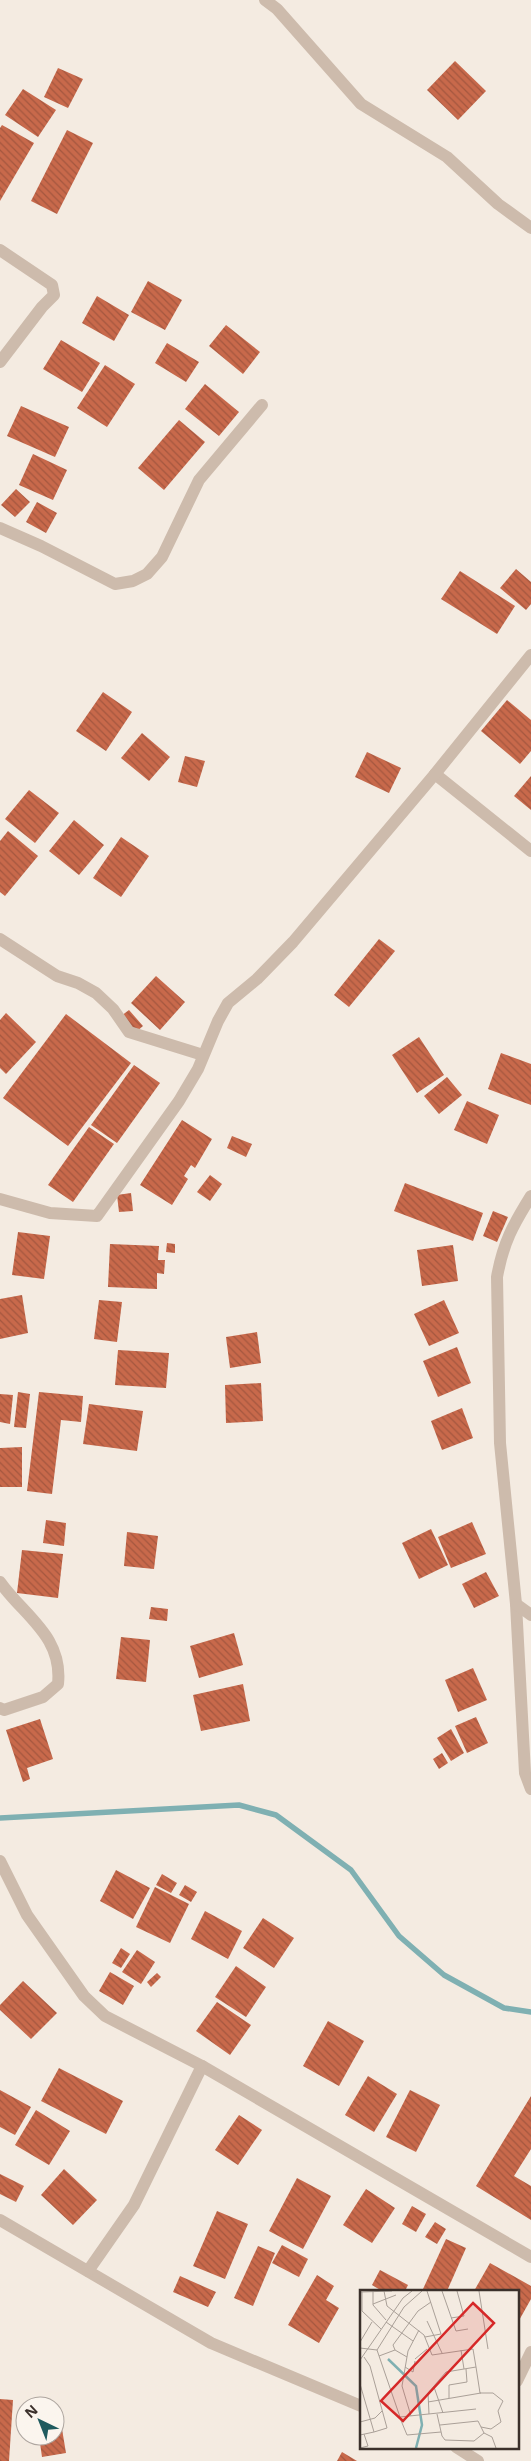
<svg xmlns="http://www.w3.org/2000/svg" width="531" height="2461" font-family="'Noto Sans',sans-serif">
	<defs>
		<pattern id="building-back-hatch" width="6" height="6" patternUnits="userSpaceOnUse" patternTransform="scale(1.25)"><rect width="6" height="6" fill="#c8694b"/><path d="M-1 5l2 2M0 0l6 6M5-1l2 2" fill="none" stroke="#a4573f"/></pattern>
	</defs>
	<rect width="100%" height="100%" fill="#f4ebe1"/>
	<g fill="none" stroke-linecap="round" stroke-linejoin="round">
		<!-- stream -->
		<polyline stroke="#7fb0b2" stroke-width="5.5" points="0,1818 239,1805 276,1815 351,1870 399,1936 444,1975 504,2008 531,2012"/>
	</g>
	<!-- building -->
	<g fill="url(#building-back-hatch)">
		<polygon points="455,61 486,91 458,120 427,90"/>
		<polygon points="58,68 83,79 68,108 44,97"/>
		<polygon points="23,89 56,110 38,137 5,115"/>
		<polygon points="2,125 34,143 0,201 0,128"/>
		<polygon points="67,130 93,143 57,214 31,201"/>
		<polygon points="148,281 182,300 165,330 131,312"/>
		<polygon points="97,296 129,315 114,341 82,323"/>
		<polygon points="226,325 260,352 243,374 209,346"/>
		<polygon points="61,340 100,363 82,392 43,369"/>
		<polygon points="167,343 199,362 186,382 155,363"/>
		<polygon points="105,365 135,384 107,427 77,408"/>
		<polygon points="205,384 239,412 219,436 185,409"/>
		<polygon points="21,406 69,427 55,457 7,436"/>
		<polygon points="179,420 205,442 164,490 138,468"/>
		<polygon points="33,454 67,470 53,500 19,485"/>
		<polygon points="16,489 30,502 15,517 1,505"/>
		<polygon points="37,502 57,513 46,533 26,522"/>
		<polygon points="516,569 531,582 531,604 526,610 500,588"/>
		<polygon points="460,571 515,606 497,634 441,599"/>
		<polygon points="103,692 132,712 106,751 76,731"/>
		<polygon points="507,700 531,720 531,751 520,764 481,731"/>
		<polygon points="142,733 170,757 149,781 121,758"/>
		<polygon points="367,752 401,768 389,793 355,777"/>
		<polygon points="185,756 205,761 197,787 178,782"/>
		<polygon points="531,776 531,810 514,796"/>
		<polygon points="29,790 59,813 35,843 5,819"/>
		<polygon points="74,820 104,845 79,875 49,851"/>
		<polygon points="8,831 38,856 5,896 0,892 0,841"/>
		<polygon points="121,837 149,856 121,897 93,878"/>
		<polygon points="379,939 395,951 349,1007 334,995"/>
		<polygon points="156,976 185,1002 160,1030 131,1003"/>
		<polygon points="129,1010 143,1026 136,1032 121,1016"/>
		<polygon points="6,1013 36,1042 6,1074 0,1068 0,1020"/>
		<polygon points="66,1014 131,1063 68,1146 3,1098"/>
		<polygon points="419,1037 444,1075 417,1093 392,1055"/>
		<polygon points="501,1053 531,1064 531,1105 488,1089"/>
		<polygon points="134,1065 160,1083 117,1143 91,1125"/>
		<polygon points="447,1077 462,1095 439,1114 424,1096"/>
		<polygon points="467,1101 499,1115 487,1144 454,1130"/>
		<polygon points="182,1120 212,1139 195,1168 191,1165 184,1176 188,1179 172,1205 140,1185"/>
		<polygon points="89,1127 114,1144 73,1202 48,1185"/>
		<polygon points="232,1136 252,1144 246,1157 227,1148"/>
		<polygon points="210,1175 222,1184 210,1201 197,1192"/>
		<polygon points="405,1183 483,1213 473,1241 394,1211"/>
		<polygon points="131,1193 133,1211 119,1212 117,1195"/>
		<polygon points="493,1211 508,1217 497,1242 483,1236"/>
		<polygon points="18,1232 50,1236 44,1279 12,1275"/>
		<polygon points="167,1243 175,1244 175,1253 166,1252"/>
		<polygon points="110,1244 159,1246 158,1260 165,1260 164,1274 157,1273 157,1289 108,1287"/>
		<polygon points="453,1245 458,1281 422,1286 417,1250"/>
		<polygon points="22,1295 28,1333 0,1339 0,1299"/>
		<polygon points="99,1300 122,1302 117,1342 94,1339"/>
		<polygon points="444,1300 459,1333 429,1346 414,1314"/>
		<polygon points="257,1332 261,1363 230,1368 226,1337"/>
		<polygon points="457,1347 471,1383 438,1397 423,1361"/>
		<polygon points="118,1350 169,1353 166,1388 115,1385"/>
		<polygon points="261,1383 263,1421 226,1423 225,1385"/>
		<polygon points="18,1392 30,1394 26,1428 14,1427"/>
		<polygon points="39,1392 83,1396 81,1422 61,1420 52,1494 27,1491"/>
		<polygon points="0,1394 13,1395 10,1424 0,1422"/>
		<polygon points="89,1404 143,1411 137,1451 83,1444"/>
		<polygon points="462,1408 473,1438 442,1450 431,1421"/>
		<polygon points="22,1447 22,1487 0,1487 0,1448"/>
		<polygon points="46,1520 66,1523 64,1546 43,1543"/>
		<polygon points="472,1522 486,1554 451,1568 438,1537"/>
		<polygon points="431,1529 448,1565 419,1579 402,1543"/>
		<polygon points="127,1532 158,1536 154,1569 124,1566"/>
		<polygon points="22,1550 63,1554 58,1598 17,1593"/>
		<polygon points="486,1572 499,1596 474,1608 462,1584"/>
		<polygon points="151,1607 168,1609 167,1621 149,1619"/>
		<polygon points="234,1633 243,1665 199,1678 190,1646"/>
		<polygon points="121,1637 150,1640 146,1682 116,1679"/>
		<polygon points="473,1668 487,1700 458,1712 445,1680"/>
		<polygon points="243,1684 250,1721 201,1731 193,1695"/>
		<polygon points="476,1717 488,1743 467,1753 455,1726"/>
		<polygon points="40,1719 53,1759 27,1768 30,1779 23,1782 6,1730"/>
		<polygon points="451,1729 464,1753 451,1761 437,1738"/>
		<polygon points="442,1753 448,1763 439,1769 433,1759"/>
		<polygon points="116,1870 150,1888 133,1919 100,1901"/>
		<polygon points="162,1874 177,1883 171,1893 156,1885"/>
		<polygon points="185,1885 197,1892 191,1902 179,1895"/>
		<polygon points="155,1887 189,1904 170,1943 136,1927"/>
		<polygon points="205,1911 242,1931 228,1959 191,1939"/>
		<polygon points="263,1918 294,1938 274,1968 243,1948"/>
		<polygon points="121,1948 130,1954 121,1968 112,1963"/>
		<polygon points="137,1950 155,1962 141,1984 122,1972"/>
		<polygon points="236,1966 266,1987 246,2017 215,1997"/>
		<polygon points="110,1972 134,1986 123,2005 99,1991"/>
		<polygon points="157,1973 161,1977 151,1987 147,1982"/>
		<polygon points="23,1981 57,2013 31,2039 0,2010 0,2005"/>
		<polygon points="217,2002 251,2025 230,2055 196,2031"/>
		<polygon points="328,2021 364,2041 339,2086 303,2066"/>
		<polygon points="59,2068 123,2101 106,2134 41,2101"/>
		<polygon points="368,2076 397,2094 374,2132 345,2115"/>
		<polygon points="0,2090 31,2107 15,2135 0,2127"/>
		<polygon points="410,2090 440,2105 416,2152 386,2137"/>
		<polygon points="531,2096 531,2149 514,2176 531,2186 531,2220 476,2186"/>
		<polygon points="36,2110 70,2131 49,2165 15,2145"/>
		<polygon points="239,2115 262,2130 238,2165 215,2150"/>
		<polygon points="64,2169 97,2200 73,2225 41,2195"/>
		<polygon points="0,2174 24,2186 16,2202 0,2194"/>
		<polygon points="297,2178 331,2196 303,2249 269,2231"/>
		<polygon points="366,2189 395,2208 372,2243 343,2225"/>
		<polygon points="412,2206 426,2214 416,2232 402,2224"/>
		<polygon points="217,2211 248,2224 225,2279 193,2266"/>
		<polygon points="435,2222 446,2229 437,2244 425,2237"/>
		<polygon points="446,2239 466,2248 447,2291 428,2291 423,2289"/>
		<polygon points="282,2245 308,2259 299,2277 272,2263"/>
		<polygon points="258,2246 275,2253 253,2306 234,2298"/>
		<polygon points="490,2263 531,2286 531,2299 517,2324 517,2291 474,2291"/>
		<polygon points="380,2270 408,2285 405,2291 382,2291 372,2285"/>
		<polygon points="317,2275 334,2286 326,2300 339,2308 319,2343 288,2325"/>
		<polygon points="180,2276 216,2292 208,2307 173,2292"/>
		<polygon points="0,2399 13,2400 9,2461 0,2461"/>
		<polygon points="59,2411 66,2453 42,2457 39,2436 55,2436 55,2412"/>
		<polygon points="342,2452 357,2461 337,2461"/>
	</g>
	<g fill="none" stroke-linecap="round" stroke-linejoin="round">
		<!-- minor -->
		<g stroke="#cdbbac" stroke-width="12">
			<polyline points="265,0 277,9 361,104 447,157 498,204 531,228"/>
			<polyline points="0,250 52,285 54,295 42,307 0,362"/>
			<polyline points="0,528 41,546 115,584 133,581 147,574 162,557 199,480 262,405"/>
			<polyline points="435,774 531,851"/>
			<polyline points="0,939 57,976 78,983 96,993 113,1009 129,1032 203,1055"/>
			<path d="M531 1196C513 1225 503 1243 497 1277L500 1443 516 1604 525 1773 531 1789"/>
			<polyline points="0,1199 50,1213 97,1216 179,1101 198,1069 218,1021 228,1003 257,979 293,942 435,774 531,655"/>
			<path d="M0 1582C24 1616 63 1636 58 1684L43 1697 4 1710 0 1708"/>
			<polyline points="516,1604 531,1615"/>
			<polyline points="0,1861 27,1915 84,1996 105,2016 202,2066 531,2257"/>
			<polyline points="0,2220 211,2343 361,2406"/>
			<polyline points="88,2271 134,2205 202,2066"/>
			<polyline points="517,2381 531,2352"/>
			<polyline points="456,2447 478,2461"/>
		</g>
	</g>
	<!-- overview -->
	<g transform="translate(360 2290)">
		<rect width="159" height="159" fill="#f4ebe1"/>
		<path fill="none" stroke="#7fb0b2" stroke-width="2.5" d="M28 69 56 96 62 135 56 158"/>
		<path fill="none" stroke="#aaa098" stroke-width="1" d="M13 1V15L26 30M24 1 27 16 64 45 72 65 113 59 116 77 86 82 68 103 69 124M62 1 44 17 17 60 40 127 116 119M82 1 96 41 108 39M119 1 128 59M1 2 32 1M2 2V21L21 39M13 14 36 5M91 28 104 26 97 1M67 31 82 63M26 32 53 51M65 47 81 44 67 1M0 52 12 32M0 58 17 60M101 60 104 79M19 66 35 60M4 67 10 76 27 138 14 142M47 67 35 60 33 55 58 21 71 12M55 69 67 59M0 70 43 8 52 1M45 77 53 82 55 71M116 77 120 103H133L143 111 138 121 141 132 131 139 121 137M0 94 14 142 0 145M74 97 83 123M89 108V95L107 92 106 79M68 112 121 103M77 124 82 146 85 150 114 151 124 143 118 131 80 135M51 126 42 96 48 61 59 40M40 128 47 145 81 142M0 132 15 128 22 121M124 143 132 147 136 158M0 158 8 156 4 144"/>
		<path fill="#d62828" fill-opacity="0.15" stroke="#d62828" stroke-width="2.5" d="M113 13 134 33 43 131 21 111Z"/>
		<rect width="159" height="159" fill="none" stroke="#3b302b" stroke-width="2.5"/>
	</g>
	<!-- north arrow -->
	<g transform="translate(40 2421) rotate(317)"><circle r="24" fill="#fbf5ee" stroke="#aea6a0"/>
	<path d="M0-4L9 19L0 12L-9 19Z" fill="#1f5a5e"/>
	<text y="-8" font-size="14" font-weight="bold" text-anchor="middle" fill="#3b302b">N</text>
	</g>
</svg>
